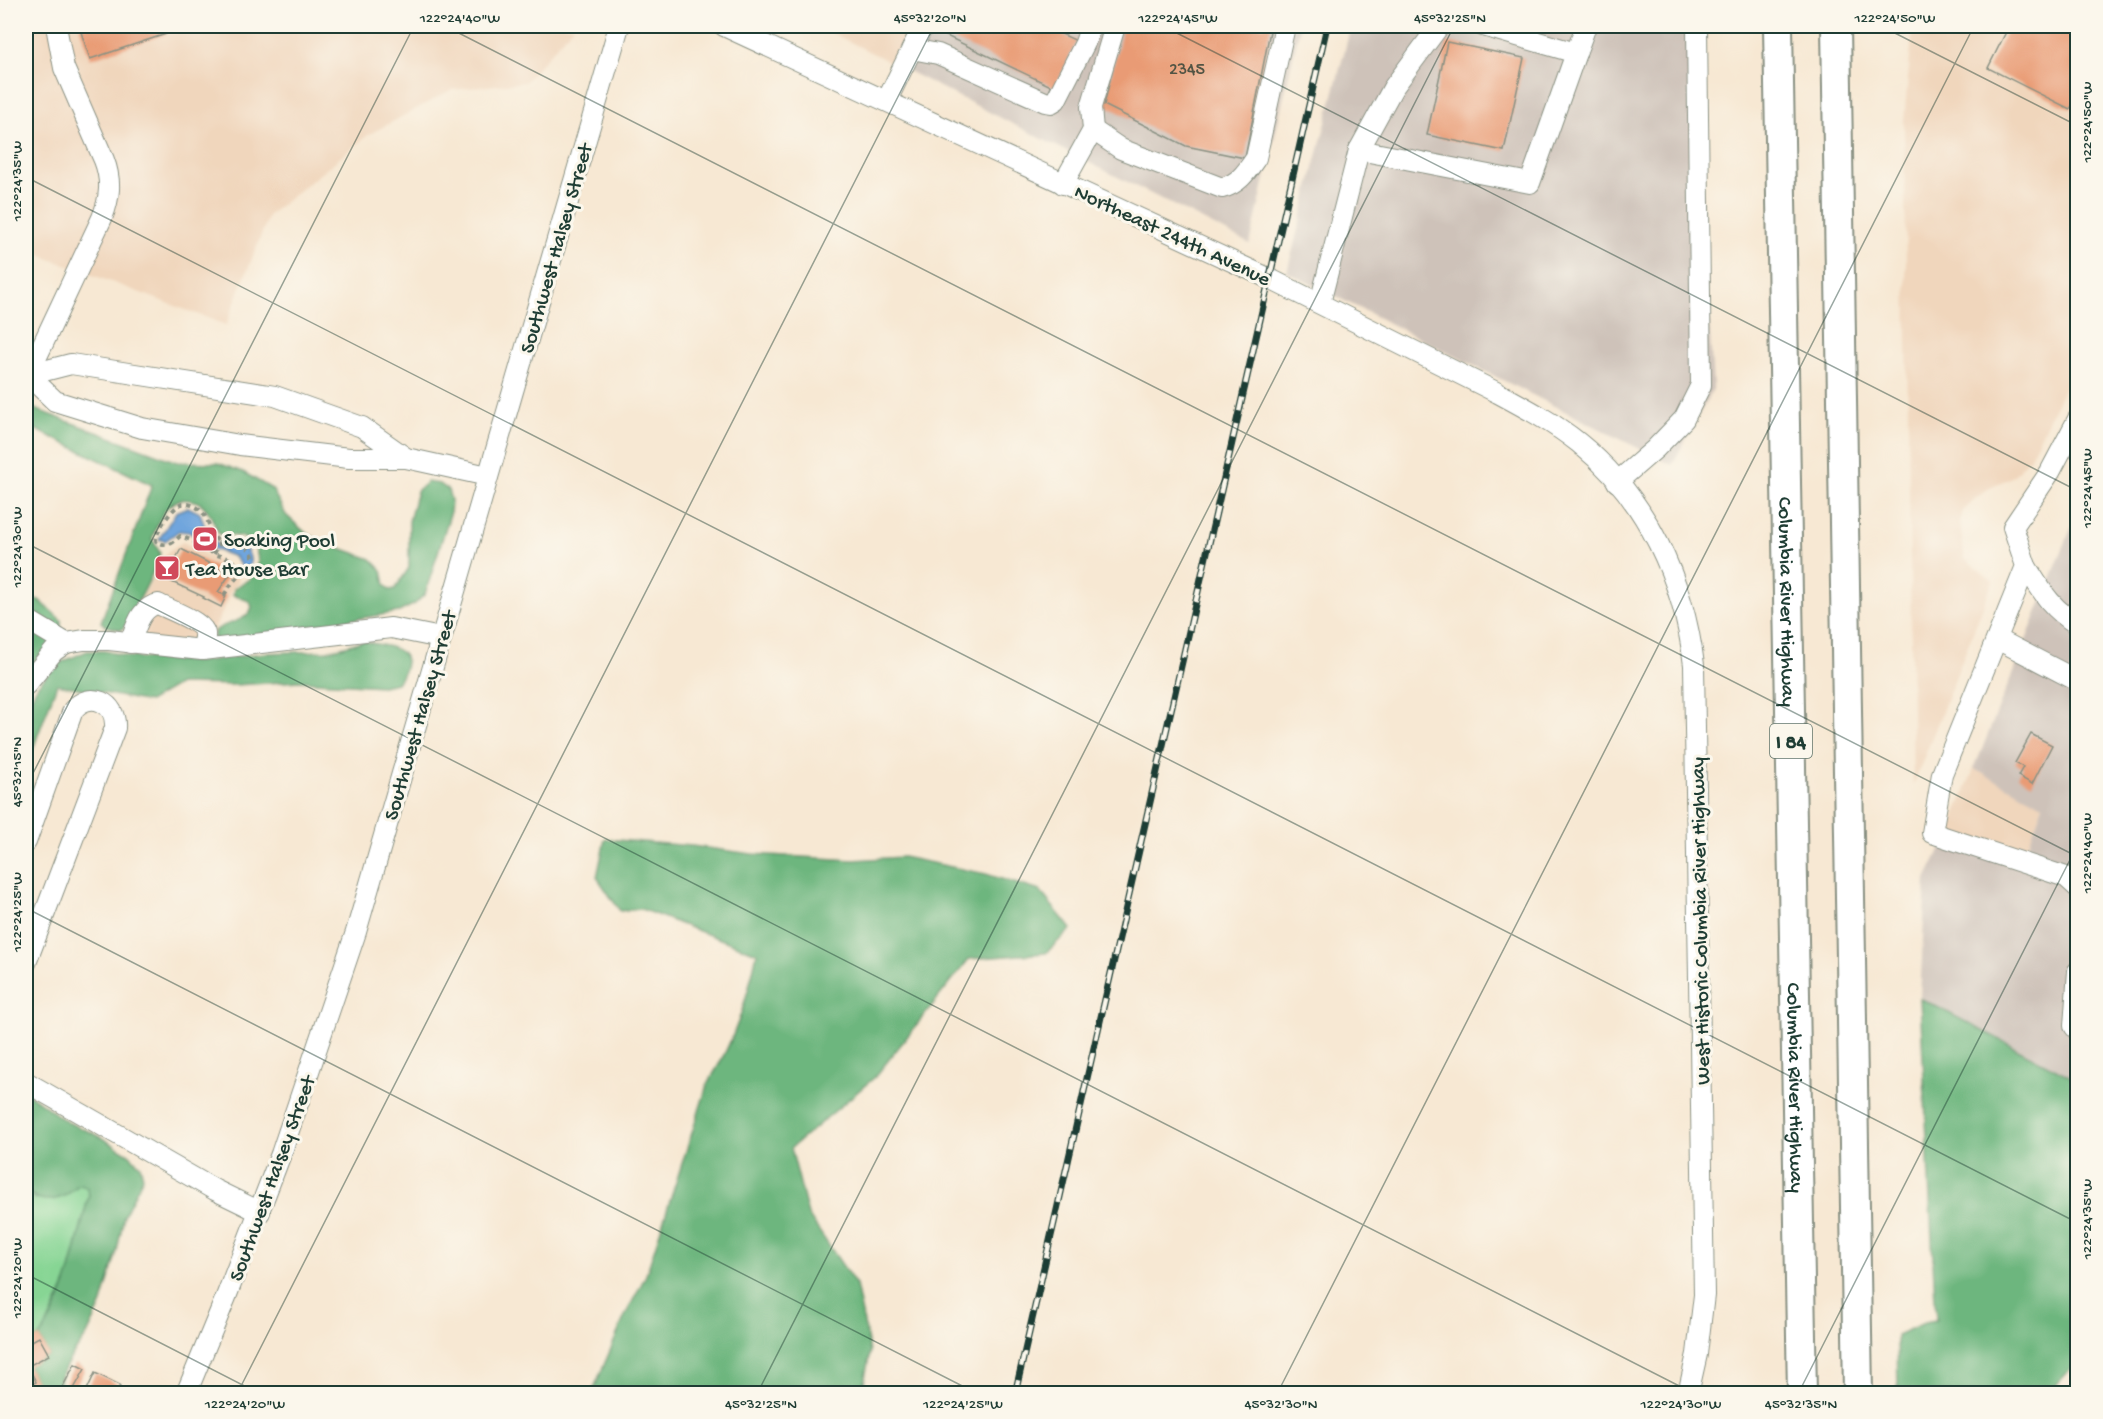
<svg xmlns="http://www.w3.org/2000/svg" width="2103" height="1419" font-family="'Gochi Hand',sans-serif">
	<rect width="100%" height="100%" fill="#fbf7ec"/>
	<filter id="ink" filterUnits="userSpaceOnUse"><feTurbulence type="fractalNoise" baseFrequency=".0167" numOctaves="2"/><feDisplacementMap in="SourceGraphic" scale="12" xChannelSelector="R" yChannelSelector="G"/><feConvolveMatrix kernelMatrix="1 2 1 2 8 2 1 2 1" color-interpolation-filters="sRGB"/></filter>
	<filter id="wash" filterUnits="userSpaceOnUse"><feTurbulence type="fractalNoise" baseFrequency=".008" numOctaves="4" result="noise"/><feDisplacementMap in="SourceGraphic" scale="24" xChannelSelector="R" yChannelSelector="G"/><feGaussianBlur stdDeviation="1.35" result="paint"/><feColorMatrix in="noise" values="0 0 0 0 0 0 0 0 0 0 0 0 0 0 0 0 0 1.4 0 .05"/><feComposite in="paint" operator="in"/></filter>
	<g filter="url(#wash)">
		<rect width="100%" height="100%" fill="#f7e8d3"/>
		<!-- built -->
		<g fill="#f0d6bc">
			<polygon points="26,26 574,26 525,82 451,90 368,135 269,215 226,325 42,256 26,246"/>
			<polygon points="818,26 917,26 898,66"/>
			<polygon points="1913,26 2077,26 2077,363 2029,459 2012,477 1992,486 1976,498 1963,511 1960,523 1965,559 1993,581 1913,786 1904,120"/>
			<polygon points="183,542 236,571 239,581 230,592 228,601 206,645 123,637 158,567 168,551"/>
			<polygon points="1974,769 2043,804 2020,867 1945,840"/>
		</g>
		<!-- industrial -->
		<g fill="#cec2b9">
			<polygon points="917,26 1300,26 1250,244 898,66"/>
			<polygon points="1351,26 1693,26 1713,389 1672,465 1287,272"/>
			<polygon points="2077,514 2077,1080 1920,998 1926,879 1945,840 2020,867 2043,805 1974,769"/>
		</g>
		<!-- green -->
		<polygon fill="#87d594" stroke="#538964" stroke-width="1.5" points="81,1184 87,1188 89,1195 68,1279 46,1327 39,1337 26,1344 26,1190 35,1199 66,1195 76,1186"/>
		<!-- forest -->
		<g fill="#6db67e" stroke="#467a59" stroke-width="1.5">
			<path d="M32 408 177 462 218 463 243 472 272 489 286 515 307 534 326 543 371 559 382 570 385 585 390 590 395 589 409 568V521L417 491 427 482 440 484 448 490 451 500 450 514 425 594 415 604 399 612 219 641 214 638V632C226 620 246 624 252 607L249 601 233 595 234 589C239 584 248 582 253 576 262 563 258 541 242 537 235 535 226 536 219 534 215 526 212 516 206 509 203 504 196 501 190 500 167 495 158 521 152 539L160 553C152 579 138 602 125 626L121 630 106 626 101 622 152 485 26 425V411Z"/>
			<path d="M26 598 39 600 61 620C62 649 38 650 26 671Z"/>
			<path d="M363 641C390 647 422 648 397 683L382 686 299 681 235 685 179 684 149 702 57 684 26 767V707L38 685 57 664 87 651H105L130 657 197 662 264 653 327 651Z"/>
			<path d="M605 839 692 846 752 854 853 860 903 857 986 874 1040 891 1071 929 1046 953 969 959 875 1077 791 1148 808 1215 856 1285 870 1352 862 1393H592L625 1316 646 1275 708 1083C735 1041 747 1000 757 953L641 909 620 911 597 877Z"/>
			<polygon points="1920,998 2077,1080 2077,1362 2049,1393 1898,1393 1897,1335 1924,1323 1936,1321"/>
			<path d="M26 1092 67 1122 97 1135 129 1154 140 1165 143 1177 124 1216 117 1251 102 1303 87 1335 69 1360 62 1374 56 1393H26V1388L36 1382 28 1366 49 1355 39 1337C69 1297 76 1243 89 1195L87 1188 81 1184C74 1187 72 1192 66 1195 51 1203 37 1201 26 1190 26 1184 24 1176 26 1170 29 1160 31 1157 26 1146Z"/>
		</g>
		<!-- water -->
		<path fill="#6fa5dd" stroke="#477188" stroke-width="1.5" d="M188 507 200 513 205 527 219 547 226 548 240 545C250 550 252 560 249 570H243L235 557 206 546 189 532 179 531 165 541 159 539 176 512Z"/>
		<g id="blocks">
			<!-- building -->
			<g fill="#e99b75">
				<polygon points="79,26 163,26 166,34 90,59"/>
				<polygon points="942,26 1044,26 1077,41 1055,88 938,32"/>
				<polygon points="1123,26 1271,26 1245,158 1186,146 1104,105"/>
				<polygon points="2009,26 2078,26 2078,95 2070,109 1988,68"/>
				<polygon points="1447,42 1524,58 1504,151 1427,135"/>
				<polygon points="181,549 230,574 218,592 226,596 221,607 203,598 204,597 159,576 166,558 175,560"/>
				<polygon points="2031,734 2052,745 2032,784 2018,776 2023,767 2015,763"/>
				<polygon points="39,1337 49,1355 28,1366 36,1382 26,1388 26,1344"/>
				<polygon points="75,1364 85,1369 71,1394 62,1388"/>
				<polygon points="95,1373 120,1385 116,1394 85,1394"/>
			</g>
		</g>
	</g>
	<g filter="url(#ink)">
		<use href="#blocks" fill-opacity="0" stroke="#8b9284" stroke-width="1.5"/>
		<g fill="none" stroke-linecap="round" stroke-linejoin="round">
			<!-- minor casing -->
			<g stroke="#8b9284" stroke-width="22">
				<g id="minor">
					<path d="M724 26 1268 278 1498 393C1526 408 1554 423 1579 443 1647 498 1684 581 1694 665L1704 1295 1697 1354 1688 1394"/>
					<polyline points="912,49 938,54 1045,102 1051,103 1056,100 1085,43 1088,34 1086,26"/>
					<polyline points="1576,53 1586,26"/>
					<polyline points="887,100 923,26"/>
					<path d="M1093 130 1121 149 1222 188C1239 184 1247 171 1256 158L1285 26"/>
					<polyline points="1359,150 1393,88 1439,26"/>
					<polyline points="1063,184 1093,130 1091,107 1115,26"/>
					<polyline points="1320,303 1359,150 1530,183 1576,53 1483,26"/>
					<path d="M26 380 102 218C110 198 112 181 104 160L64 68 56 26"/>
					<polyline points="2078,419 2050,472 2013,527 2026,566 1942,774 1932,833 2066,877 2078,888"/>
					<polyline points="406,458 362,427 275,396 71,364 28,375 55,401 142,428 240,445 349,458 406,458 488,476"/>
					<polyline points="1617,482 1655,449 1684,419 1701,385 1697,26"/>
					<path d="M2026 566C2043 593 2050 607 2078 625"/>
					<polyline points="26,619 66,643 84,640 109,640 202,650 391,628 441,638"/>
					<polyline points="1997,639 2078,681"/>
					<path d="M130 643C136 628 140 607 158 604 168 609 200 621 204 631 207 636 203 644 202 650"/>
					<polyline points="26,685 54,651 66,643"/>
					<path d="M26 842 73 710C90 690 117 702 115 728L26 963"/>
					<polyline points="2078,971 2074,1026 2078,1031"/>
					<polyline points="26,1082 215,1190 260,1212"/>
					<polyline points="186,1394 226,1297 281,1154 356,932 619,26"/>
				</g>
			</g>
			<!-- highway casing -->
			<g stroke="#8b9284" stroke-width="32">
				<g id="highway">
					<path id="s1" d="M1778 26 1802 1394"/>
					<polyline points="1836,26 1858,1394"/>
				</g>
			</g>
			<!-- path -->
			<g stroke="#8b9284" stroke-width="4" stroke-dasharray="4.5 4.5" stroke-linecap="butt">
				<polyline points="214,554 220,542"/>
				<path d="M224 595 232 583 241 573 249 574C259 560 252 551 241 541 233 541 226 547 219 542 208 533 210 514 196 507 193 505 187 503 182 504 173 506 155 532 156 541 167 548 172 544 180 536L191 540 214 554 233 560 241 573"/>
			</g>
			<!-- minor -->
			<use href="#minor" stroke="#fff" stroke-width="20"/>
			<!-- highway -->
			<use href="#highway" stroke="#fff" stroke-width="28"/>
			<!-- rail casing -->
			<g stroke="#1f3d34" stroke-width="7">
				<g id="rail">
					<polyline points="1015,1394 1327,26"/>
					<polyline points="2075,1394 2078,1391"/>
				</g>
			</g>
			<!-- rail -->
			<use href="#rail" stroke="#fbf7ec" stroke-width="4.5" stroke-dasharray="14" stroke-linecap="butt"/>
		</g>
	</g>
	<!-- ticks -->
	<path fill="none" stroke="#1f3d34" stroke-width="1.5" stroke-opacity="0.45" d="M445 26 2078 857M1163 26 2078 491M1881 26 2078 126M26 177 2078 1223M26 543 1695 1394M26 787 414 26M26 908 978 1394M26 1274 260 1394M237 1394 934 26M757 1394 1454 26M1277 1394 1974 26M1798 1394 2078 844"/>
	<!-- icons -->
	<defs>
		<g id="stadium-square" transform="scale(1.35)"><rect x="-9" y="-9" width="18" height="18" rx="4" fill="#d1495b" stroke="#fbf7ec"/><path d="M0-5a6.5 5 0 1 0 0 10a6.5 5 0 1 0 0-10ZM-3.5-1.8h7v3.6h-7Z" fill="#fff"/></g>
		<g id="bar-square" transform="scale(1.35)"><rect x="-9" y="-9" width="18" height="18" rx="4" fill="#d1495b" stroke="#fbf7ec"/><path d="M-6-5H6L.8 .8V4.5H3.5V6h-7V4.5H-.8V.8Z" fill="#fff"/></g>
	</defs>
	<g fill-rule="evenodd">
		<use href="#stadium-square" x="205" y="539"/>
		<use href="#bar-square" x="167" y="568"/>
	</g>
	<g text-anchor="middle" stroke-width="6" stroke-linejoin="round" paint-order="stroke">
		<!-- number labels -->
		<g font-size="18" fill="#525444">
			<text x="1187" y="74">2345</text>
		</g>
		<!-- shield labels -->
		<rect fill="#fbf7ec" stroke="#61756b" stroke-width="1.5" x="1770" y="724" width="42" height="34" rx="4.5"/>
		<g font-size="20" font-weight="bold" fill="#1f3d34">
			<text x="1791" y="748">I 84</text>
		</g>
		<!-- street labels -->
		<g font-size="21" fill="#1f3d34" stroke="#fbf7ec">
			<text transform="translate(1173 234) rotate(25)" y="7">Northeast 244th Avenue</text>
			<text transform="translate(555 248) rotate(-74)" y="7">Southwest Halsey Street</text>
			<text dy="7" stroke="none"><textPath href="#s1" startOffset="576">Columbia River Highway</textPath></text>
			<text transform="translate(419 715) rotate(-74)" y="7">Southwest Halsey Street</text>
			<text transform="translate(1699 921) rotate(-91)" y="7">West Historic Columbia River Highway</text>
			<text dy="7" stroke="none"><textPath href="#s1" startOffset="1062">Columbia River Highway</textPath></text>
			<text transform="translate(271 1178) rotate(-70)" y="7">Southwest Halsey Street</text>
		</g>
		<!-- poi labels -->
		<g font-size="21" fill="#1f3d34" stroke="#fbf7ec" text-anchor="start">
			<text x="224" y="546">Soaking Pool</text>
			<text x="186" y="575">Tea House Bar</text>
		</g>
	</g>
	<!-- margin -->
	<rect width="2103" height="1419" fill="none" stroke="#fbf7ec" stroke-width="66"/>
	<rect x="33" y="33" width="2037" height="1353" fill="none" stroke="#1f3d34" stroke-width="2"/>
	<g font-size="15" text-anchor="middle" fill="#1f3d34">
		<text x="460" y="22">122°24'40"W</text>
		<text x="930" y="22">45°32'20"N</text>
		<text x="1178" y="22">122°24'45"W</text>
		<text x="1450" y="22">45°32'25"N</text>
		<text x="1895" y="22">122°24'50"W</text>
		<text transform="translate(2086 122) rotate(-90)" y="5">122°24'50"W</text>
		<text transform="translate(16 181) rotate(-90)" y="5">122°24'35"W</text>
		<text transform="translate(2086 488) rotate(-90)" y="5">122°24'45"W</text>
		<text transform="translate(16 547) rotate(-90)" y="5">122°24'30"W</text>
		<text transform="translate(16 772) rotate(-90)" y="5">45°32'15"N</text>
		<text transform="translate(2086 853) rotate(-90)" y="5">122°24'40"W</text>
		<text transform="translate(16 912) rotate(-90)" y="5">122°24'25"W</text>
		<text transform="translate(2086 1219) rotate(-90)" y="5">122°24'35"W</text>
		<text transform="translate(16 1278) rotate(-90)" y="5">122°24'20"W</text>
		<text x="245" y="1408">122°24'20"W</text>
		<text x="761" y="1408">45°32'25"N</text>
		<text x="963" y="1408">122°24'25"W</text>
		<text x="1281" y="1408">45°32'30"N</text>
		<text x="1681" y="1408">122°24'30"W</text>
		<text x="1801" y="1408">45°32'35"N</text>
	</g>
</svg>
